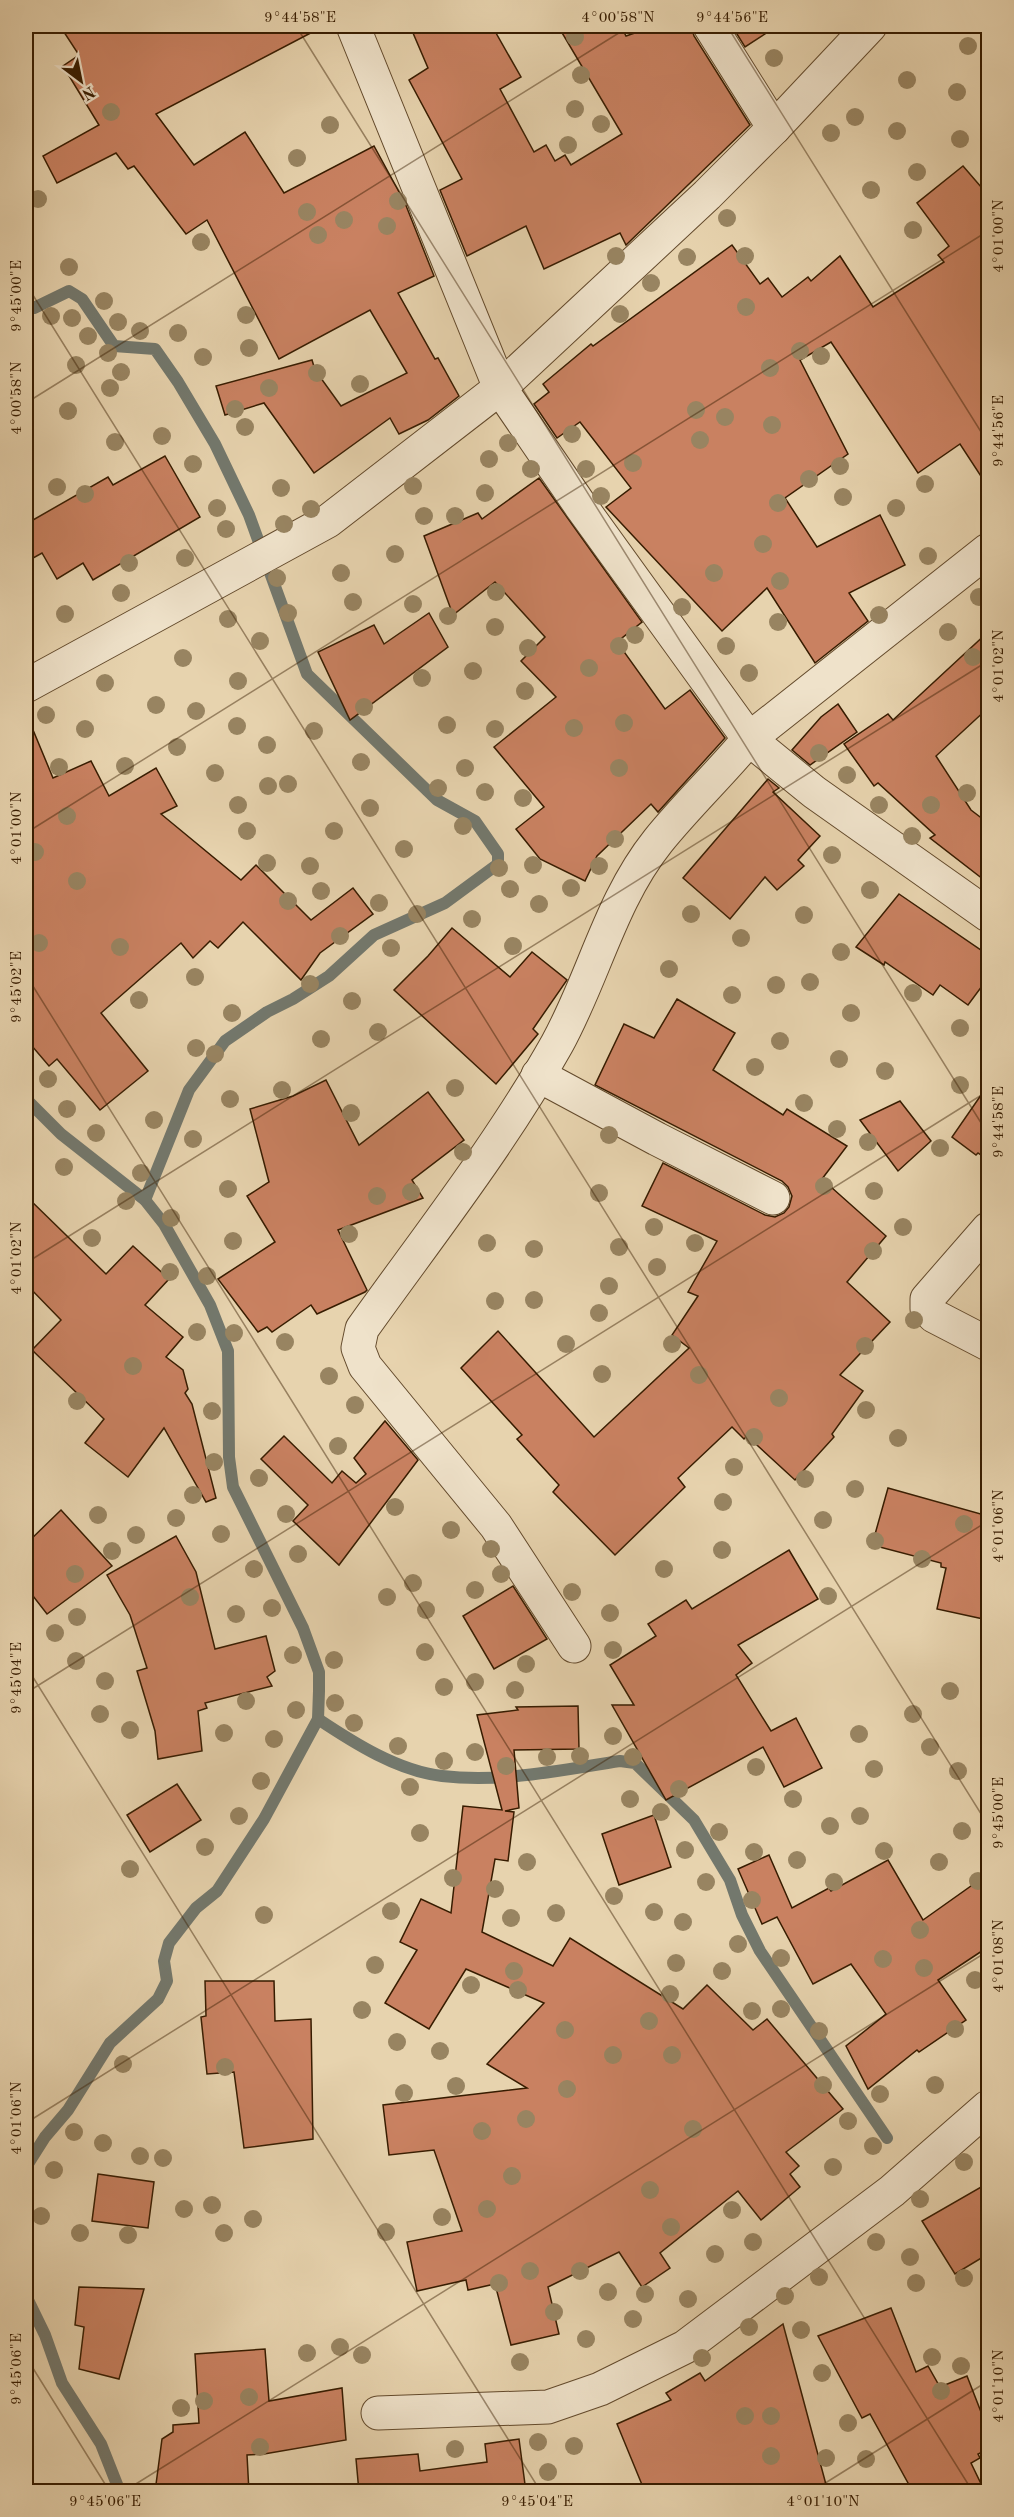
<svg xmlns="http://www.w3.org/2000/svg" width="1014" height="2517" font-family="'Old Standard TT',serif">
	<rect width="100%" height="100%" fill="#e7d3ae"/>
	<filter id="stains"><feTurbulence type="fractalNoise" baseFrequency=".00333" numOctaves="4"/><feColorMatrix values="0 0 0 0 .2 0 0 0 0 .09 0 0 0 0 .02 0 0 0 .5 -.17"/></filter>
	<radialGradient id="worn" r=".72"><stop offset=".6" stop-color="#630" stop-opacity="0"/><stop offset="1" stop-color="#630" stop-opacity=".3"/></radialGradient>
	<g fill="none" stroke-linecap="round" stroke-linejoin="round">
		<!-- stream -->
		<g stroke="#73786d" stroke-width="12">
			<polyline points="26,307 34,308 69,291 82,299 114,346 155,349 178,382 215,444 249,515 307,674 437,800 475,821 498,854 498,864 445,903 374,935 329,976 293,999 267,1012 225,1041 189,1090 145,1200"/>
			<path d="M318 1719C354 1743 398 1771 442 1776 503 1783 561 1770 620 1761L635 1763 694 1820 730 1880 742 1915 760 1951 887 2138"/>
			<polyline points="26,2167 45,2137 68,2110 110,2043 158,1999 167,1981 164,1961 169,1943 196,1908 217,1891 264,1819 318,1719 319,1691 319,1672 303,1628 233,1487 229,1457 228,1351 210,1305 164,1224 145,1200 61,1134 28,1101"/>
			<polyline points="26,2296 45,2335 62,2383 101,2444 120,2492"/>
		</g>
	</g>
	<!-- building -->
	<g fill="#c98161" stroke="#371c00" stroke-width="1.5">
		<polygon points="60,26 324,26 156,114 194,165 245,132 284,193 374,146 405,203 434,276 398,293 435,359 438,358 459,396 428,420 399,434 390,418 314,473 264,403 225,415 216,386 312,360 315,370 341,406 407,373 370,310 279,359 207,220 186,234 134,166 128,169 116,153 57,183 43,156 99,125 63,66 79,55"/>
		<polygon points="410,26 492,26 521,77 500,89 534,152 546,145 555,161 565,155 571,165 622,134 558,26 621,26 626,36 655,26 691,26 694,36 750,125 626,245 620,233 544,269 526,226 467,256 440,190 462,179 409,80 428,68"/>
		<polygon points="732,26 777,26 745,47"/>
		<polygon points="963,166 988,195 988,487 960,444 918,473 831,342 800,360 848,454 785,498 817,547 880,515 905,565 849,593 868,621 815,663 767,588 722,631 606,507 631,488 580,422 557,438 534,404 549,392 543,384 591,344 593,346 732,245 760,284 768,278 782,297 808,277 811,281 840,256 873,307 944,262 938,255 949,246 917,203"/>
		<polygon points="165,456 200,517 93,580 83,563 57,579 42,553 26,562 26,524 108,477 113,485"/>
		<polygon points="539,478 642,622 617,642 665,709 690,690 725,738 658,812 651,804 597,856 585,881 540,859 516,829 544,807 494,747 556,697 521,661 545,637 495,582 453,615 424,536 478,513 482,519"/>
		<polygon points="429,613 448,647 350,720 318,652 374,625 384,644"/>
		<polygon points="988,632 988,708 936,756 971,810 988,823 988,883 930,838 935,835 878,783 874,786 844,744 888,714 893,720"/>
		<polygon points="838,704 857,732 810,765 792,750 821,717"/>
		<polygon points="26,713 53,778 91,761 109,796 156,768 177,806 161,814 241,880 256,865 311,920 353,888 373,914 320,953 301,980 243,922 218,948 210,941 193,958 181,943 101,1013 148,1071 100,1110 57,1059 49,1066 26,1039"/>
		<polygon points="768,779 779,788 773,792 820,836 798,860 804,866 777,890 765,877 730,919 683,878"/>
		<polygon points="899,894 988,955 988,978 968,1005 940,985 933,995 885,962 884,965 856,947"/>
		<polygon points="452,928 510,977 532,952 567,980 533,1029 538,1034 496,1084 394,990 428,956"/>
		<polygon points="677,999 735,1033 713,1070 783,1115 787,1109 847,1146 822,1179 886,1236 847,1282 890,1322 840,1375 863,1391 832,1434 834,1437 795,1480 747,1436 744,1439 732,1427 678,1478 685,1487 615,1555 553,1492 559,1485 517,1439 522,1435 461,1368 498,1331 594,1437 689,1348 672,1335 698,1296 688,1292 717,1241 642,1206 663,1163 765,1215 775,1217 784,1213 789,1207 792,1196 788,1187 782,1181 595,1085 624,1024 654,1038"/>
		<polygon points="326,1080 359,1145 428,1092 464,1140 412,1180 423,1198 338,1230 367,1290 365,1292 317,1314 311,1305 272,1332 267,1327 258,1332 218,1279 275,1242 247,1196 269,1182 250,1109 293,1096"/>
		<polygon points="988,1085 988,1160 978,1153 976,1155 952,1137"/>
		<polygon points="900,1101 931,1141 898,1171 860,1120"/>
		<polygon points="26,1196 106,1274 133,1246 169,1279 145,1305 183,1337 166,1357 183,1370 188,1389 185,1393 192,1404 216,1498 206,1502 164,1428 128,1477 85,1443 104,1419 32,1350 61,1320 26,1284"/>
		<polygon points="385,1421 418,1460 339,1565 293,1521 308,1505 261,1459 284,1436 332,1483 342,1471 356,1483 366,1474 354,1458"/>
		<polygon points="888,1488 988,1516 988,1620 937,1609 946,1568 941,1567 941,1563 872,1545"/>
		<polygon points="61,1510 112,1566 47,1614 26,1587 26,1544"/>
		<polygon points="176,1536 196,1572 215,1649 266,1636 275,1671 267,1677 272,1686 205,1703 207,1708 198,1711 202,1751 158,1759 155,1731 137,1671 147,1668 130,1615 107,1575"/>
		<polygon points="789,1550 818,1599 738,1645 752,1663 736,1675 771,1731 796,1718 822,1768 784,1787 763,1747 666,1800 612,1705 634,1705 610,1665 656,1636 648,1624 686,1600 692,1609"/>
		<polygon points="513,1586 547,1639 494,1669 463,1616"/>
		<polygon points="578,1706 579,1749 514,1750 519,1808 505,1811 514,1812 508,1861 495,1859 482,1932 553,1966 570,1938 683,2009 707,1985 753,2030 767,2019 843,2109 786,2152 799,2166 790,2174 800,2187 761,2220 738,2191 660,2253 670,2268 642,2287 619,2252 548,2287 559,2334 511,2345 495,2284 468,2290 466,2280 417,2291 407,2242 462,2231 434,2150 389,2155 383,2105 527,2088 487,2064 544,2003 466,1969 429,2029 385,2003 417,1950 400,1942 421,1899 451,1913 463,1806 502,1810 477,1715 518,1710 516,1707"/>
		<polygon points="177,1784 201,1820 150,1852 127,1815"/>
		<polygon points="654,1815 671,1867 619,1885 602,1834"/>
		<polygon points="769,1855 792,1908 829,1888 831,1891 888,1860 923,1920 988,1874 988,1947 938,1980 966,2020 919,2052 917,2050 868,2089 846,2046 886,2014 851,1964 813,1984 777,1917 762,1924 738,1869"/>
		<polygon points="205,1981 274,1981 275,2021 311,2019 313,2139 244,2148 234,2072 207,2074 201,2017 206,2016"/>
		<polygon points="98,2174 154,2182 148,2228 92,2221"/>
		<polygon points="988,2183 988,2254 955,2274 922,2221"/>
		<polygon points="79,2287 144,2289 119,2379 79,2369 84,2327 75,2325"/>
		<polygon points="891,2308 916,2372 928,2366 940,2387 967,2376 988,2430 988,2449 978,2454 980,2458 971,2463 985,2492 913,2492 870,2414 862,2418 818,2336"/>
		<polygon points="783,2324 828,2492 645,2492 617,2424 671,2400 666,2393 700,2373 705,2381"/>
		<polygon points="265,2349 269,2401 342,2388 346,2440 264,2454 247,2455 249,2492 155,2492 162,2439 173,2432 173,2425 199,2423 195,2354"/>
		<polygon points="519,2439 526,2492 359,2492 356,2459 418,2454 420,2471 487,2462 485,2444"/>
	</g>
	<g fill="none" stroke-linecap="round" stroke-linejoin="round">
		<!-- minor casing -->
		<g stroke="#634a2c" stroke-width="35">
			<g id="minor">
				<polyline points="710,26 774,128"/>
				<polyline points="870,26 774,128 707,195 500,388 580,505 749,739 814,792 988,915"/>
				<polyline points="26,686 328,521 500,388 353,26"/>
				<polyline points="538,1075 657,1139 773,1198"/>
				<polyline points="988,1229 927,1299 927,1309 934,1316 988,1344"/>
				<path d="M574 1646 496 1526 365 1366 358 1348 362 1329C429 1235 501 1144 557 1044 594 977 610 901 658 841 687 805 720 774 749 739L988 550"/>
				<polyline points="378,2413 548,2407 600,2389 685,2347 892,2191 988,2107"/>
			</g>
		</g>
		<!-- minor -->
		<use href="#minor" stroke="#efe2ca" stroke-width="33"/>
	</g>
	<!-- trees -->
	<g fill="#988461">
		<circle cx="575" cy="37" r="9"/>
		<circle cx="968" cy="46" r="9"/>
		<circle cx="774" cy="58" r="9"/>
		<circle cx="581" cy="75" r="9"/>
		<circle cx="907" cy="80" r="9"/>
		<circle cx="957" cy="92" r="9"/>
		<circle cx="575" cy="109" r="9"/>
		<circle cx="111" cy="112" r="9"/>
		<circle cx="855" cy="117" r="9"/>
		<circle cx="601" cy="124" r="9"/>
		<circle cx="330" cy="125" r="9"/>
		<circle cx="897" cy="131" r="9"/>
		<circle cx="831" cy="133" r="9"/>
		<circle cx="960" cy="139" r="9"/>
		<circle cx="568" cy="145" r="9"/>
		<circle cx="297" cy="158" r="9"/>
		<circle cx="917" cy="172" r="9"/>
		<circle cx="871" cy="190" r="9"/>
		<circle cx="38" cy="199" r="9"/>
		<circle cx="398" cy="201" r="9"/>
		<circle cx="307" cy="212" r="9"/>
		<circle cx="727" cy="218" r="9"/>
		<circle cx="344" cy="220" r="9"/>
		<circle cx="387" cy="226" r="9"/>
		<circle cx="913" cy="230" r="9"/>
		<circle cx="318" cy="235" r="9"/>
		<circle cx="201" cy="242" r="9"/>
		<circle cx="616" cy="256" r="9"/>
		<circle cx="745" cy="256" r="9"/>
		<circle cx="687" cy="257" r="9"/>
		<circle cx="69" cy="267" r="9"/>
		<circle cx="651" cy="283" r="9"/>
		<circle cx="104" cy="301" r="9"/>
		<circle cx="746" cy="307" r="9"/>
		<circle cx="620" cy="314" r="9"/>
		<circle cx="246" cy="315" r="9"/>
		<circle cx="51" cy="316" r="9"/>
		<circle cx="72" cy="318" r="9"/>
		<circle cx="118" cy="322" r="9"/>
		<circle cx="140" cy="331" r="9"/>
		<circle cx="178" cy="333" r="9"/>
		<circle cx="88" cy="336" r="9"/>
		<circle cx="249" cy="348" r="9"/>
		<circle cx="800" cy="351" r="9"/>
		<circle cx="108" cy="353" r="9"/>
		<circle cx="821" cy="356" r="9"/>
		<circle cx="203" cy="357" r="9"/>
		<circle cx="76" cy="365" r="9"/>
		<circle cx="770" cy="368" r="9"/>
		<circle cx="121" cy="372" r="9"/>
		<circle cx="317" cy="373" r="9"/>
		<circle cx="360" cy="384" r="9"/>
		<circle cx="110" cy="388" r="9"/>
		<circle cx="269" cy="388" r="9"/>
		<circle cx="235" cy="409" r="9"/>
		<circle cx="696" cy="410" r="9"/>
		<circle cx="68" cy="411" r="9"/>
		<circle cx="725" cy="417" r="9"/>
		<circle cx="772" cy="425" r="9"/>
		<circle cx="245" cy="427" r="9"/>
		<circle cx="572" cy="434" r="9"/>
		<circle cx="162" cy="436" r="9"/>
		<circle cx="700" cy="440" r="9"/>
		<circle cx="115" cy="442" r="9"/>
		<circle cx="508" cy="443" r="9"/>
		<circle cx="489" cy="459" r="9"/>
		<circle cx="633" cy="463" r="9"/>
		<circle cx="193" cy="464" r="9"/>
		<circle cx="840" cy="466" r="9"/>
		<circle cx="531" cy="469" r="9"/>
		<circle cx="586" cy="469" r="9"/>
		<circle cx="809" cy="479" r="9"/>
		<circle cx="925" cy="484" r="9"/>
		<circle cx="413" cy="486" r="9"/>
		<circle cx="57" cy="487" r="9"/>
		<circle cx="281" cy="488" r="9"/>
		<circle cx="485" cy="493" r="9"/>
		<circle cx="85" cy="494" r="9"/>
		<circle cx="601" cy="496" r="9"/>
		<circle cx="843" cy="497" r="9"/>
		<circle cx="778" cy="503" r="9"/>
		<circle cx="217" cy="508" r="9"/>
		<circle cx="896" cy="508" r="9"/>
		<circle cx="311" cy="509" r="9"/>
		<circle cx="424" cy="516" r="9"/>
		<circle cx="455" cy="516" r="9"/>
		<circle cx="284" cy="524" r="9"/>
		<circle cx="226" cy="529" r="9"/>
		<circle cx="763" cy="544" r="9"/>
		<circle cx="395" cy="554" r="9"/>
		<circle cx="928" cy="556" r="9"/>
		<circle cx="185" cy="558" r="9"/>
		<circle cx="129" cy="563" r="9"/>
		<circle cx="341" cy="573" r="9"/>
		<circle cx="714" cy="573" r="9"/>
		<circle cx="277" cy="578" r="9"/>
		<circle cx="780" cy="581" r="9"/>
		<circle cx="496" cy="592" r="9"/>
		<circle cx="121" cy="593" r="9"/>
		<circle cx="979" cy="597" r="9"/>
		<circle cx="353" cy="602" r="9"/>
		<circle cx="413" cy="604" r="9"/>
		<circle cx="682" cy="607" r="9"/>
		<circle cx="288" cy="613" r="9"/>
		<circle cx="65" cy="614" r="9"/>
		<circle cx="879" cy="615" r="9"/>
		<circle cx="448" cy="616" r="9"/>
		<circle cx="228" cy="619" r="9"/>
		<circle cx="778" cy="622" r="9"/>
		<circle cx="495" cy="627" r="9"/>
		<circle cx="948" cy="632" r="9"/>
		<circle cx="635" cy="635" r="9"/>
		<circle cx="260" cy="641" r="9"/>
		<circle cx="619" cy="646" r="9"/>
		<circle cx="726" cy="646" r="9"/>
		<circle cx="528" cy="648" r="9"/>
		<circle cx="973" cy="657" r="9"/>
		<circle cx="183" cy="658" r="9"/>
		<circle cx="589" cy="668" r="9"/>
		<circle cx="473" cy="671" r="9"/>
		<circle cx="749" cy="673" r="9"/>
		<circle cx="422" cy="678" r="9"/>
		<circle cx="238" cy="681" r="9"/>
		<circle cx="105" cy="683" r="9"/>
		<circle cx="525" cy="691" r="9"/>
		<circle cx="156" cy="705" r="9"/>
		<circle cx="364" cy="707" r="9"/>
		<circle cx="196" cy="711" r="9"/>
		<circle cx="46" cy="715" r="9"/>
		<circle cx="624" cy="723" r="9"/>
		<circle cx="447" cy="725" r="9"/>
		<circle cx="237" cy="726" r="9"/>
		<circle cx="574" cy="728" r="9"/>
		<circle cx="85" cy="729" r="9"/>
		<circle cx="495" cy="729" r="9"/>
		<circle cx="314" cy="731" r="9"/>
		<circle cx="267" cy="745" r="9"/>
		<circle cx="177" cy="747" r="9"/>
		<circle cx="819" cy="753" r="9"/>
		<circle cx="361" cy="762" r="9"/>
		<circle cx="125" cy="766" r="9"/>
		<circle cx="59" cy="767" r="9"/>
		<circle cx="465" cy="768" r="9"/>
		<circle cx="619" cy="768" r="9"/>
		<circle cx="215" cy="773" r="9"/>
		<circle cx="847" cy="775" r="9"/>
		<circle cx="288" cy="784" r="9"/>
		<circle cx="268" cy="786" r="9"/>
		<circle cx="438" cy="788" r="9"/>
		<circle cx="485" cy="792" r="9"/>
		<circle cx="967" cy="793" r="9"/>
		<circle cx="523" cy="798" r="9"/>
		<circle cx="238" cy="805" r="9"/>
		<circle cx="879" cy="805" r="9"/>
		<circle cx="931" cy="805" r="9"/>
		<circle cx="370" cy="808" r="9"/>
		<circle cx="67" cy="816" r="9"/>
		<circle cx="463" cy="826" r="9"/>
		<circle cx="247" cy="831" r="9"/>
		<circle cx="334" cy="831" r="9"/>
		<circle cx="912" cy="836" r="9"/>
		<circle cx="615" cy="839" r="9"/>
		<circle cx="404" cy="849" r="9"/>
		<circle cx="35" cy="852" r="9"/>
		<circle cx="832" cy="855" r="9"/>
		<circle cx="267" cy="863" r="9"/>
		<circle cx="533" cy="865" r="9"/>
		<circle cx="310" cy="866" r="9"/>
		<circle cx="599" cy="866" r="9"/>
		<circle cx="499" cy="868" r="9"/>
		<circle cx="77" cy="881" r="9"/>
		<circle cx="571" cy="888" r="9"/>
		<circle cx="510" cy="889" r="9"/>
		<circle cx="870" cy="890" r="9"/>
		<circle cx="321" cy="891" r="9"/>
		<circle cx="288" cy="901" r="9"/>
		<circle cx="379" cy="903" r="9"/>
		<circle cx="539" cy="904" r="9"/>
		<circle cx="417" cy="914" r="9"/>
		<circle cx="691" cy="914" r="9"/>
		<circle cx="804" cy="915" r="9"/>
		<circle cx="472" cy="919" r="9"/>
		<circle cx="340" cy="936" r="9"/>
		<circle cx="741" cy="938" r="9"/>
		<circle cx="39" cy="943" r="9"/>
		<circle cx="513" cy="946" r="9"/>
		<circle cx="120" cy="947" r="9"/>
		<circle cx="391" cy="948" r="9"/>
		<circle cx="841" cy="952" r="9"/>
		<circle cx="669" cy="969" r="9"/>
		<circle cx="195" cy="977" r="9"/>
		<circle cx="810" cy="982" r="9"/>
		<circle cx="310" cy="984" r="9"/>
		<circle cx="776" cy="985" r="9"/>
		<circle cx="913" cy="993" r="9"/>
		<circle cx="732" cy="995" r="9"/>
		<circle cx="139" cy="1000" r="9"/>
		<circle cx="352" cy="1001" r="9"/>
		<circle cx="232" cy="1013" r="9"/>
		<circle cx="851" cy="1013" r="9"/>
		<circle cx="960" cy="1028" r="9"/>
		<circle cx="378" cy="1032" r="9"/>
		<circle cx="321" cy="1039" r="9"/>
		<circle cx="780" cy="1041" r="9"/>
		<circle cx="196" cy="1048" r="9"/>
		<circle cx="215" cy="1054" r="9"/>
		<circle cx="839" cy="1059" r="9"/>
		<circle cx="755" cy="1067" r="9"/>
		<circle cx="885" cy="1071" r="9"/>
		<circle cx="48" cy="1079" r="9"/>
		<circle cx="960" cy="1085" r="9"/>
		<circle cx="455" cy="1088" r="9"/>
		<circle cx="282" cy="1090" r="9"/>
		<circle cx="230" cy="1099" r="9"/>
		<circle cx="804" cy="1103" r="9"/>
		<circle cx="67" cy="1109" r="9"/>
		<circle cx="351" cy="1113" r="9"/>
		<circle cx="154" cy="1120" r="9"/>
		<circle cx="837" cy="1129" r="9"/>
		<circle cx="96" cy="1133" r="9"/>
		<circle cx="609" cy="1135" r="9"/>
		<circle cx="193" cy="1139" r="9"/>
		<circle cx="868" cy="1142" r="9"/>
		<circle cx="940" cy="1148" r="9"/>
		<circle cx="463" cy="1152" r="9"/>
		<circle cx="64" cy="1167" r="9"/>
		<circle cx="141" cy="1173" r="9"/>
		<circle cx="824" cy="1186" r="9"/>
		<circle cx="228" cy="1189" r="9"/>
		<circle cx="874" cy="1191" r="9"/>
		<circle cx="411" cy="1192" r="9"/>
		<circle cx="599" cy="1193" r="9"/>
		<circle cx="377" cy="1196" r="9"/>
		<circle cx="126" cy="1201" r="9"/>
		<circle cx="171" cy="1218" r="9"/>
		<circle cx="654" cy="1227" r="9"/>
		<circle cx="903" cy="1227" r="9"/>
		<circle cx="349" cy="1234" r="9"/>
		<circle cx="92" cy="1238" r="9"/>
		<circle cx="233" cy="1241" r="9"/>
		<circle cx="487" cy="1243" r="9"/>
		<circle cx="695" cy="1243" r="9"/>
		<circle cx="619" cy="1247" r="9"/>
		<circle cx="534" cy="1249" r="9"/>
		<circle cx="873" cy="1251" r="9"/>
		<circle cx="657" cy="1267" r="9"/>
		<circle cx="170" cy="1272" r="9"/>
		<circle cx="207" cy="1276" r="9"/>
		<circle cx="609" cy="1286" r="9"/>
		<circle cx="534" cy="1300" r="9"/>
		<circle cx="495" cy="1301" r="9"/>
		<circle cx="599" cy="1313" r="9"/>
		<circle cx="914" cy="1320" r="9"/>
		<circle cx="197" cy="1332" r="9"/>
		<circle cx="234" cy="1333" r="9"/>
		<circle cx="285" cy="1342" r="9"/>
		<circle cx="566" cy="1344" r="9"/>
		<circle cx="672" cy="1344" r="9"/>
		<circle cx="865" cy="1346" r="9"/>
		<circle cx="133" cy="1366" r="9"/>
		<circle cx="602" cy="1374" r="9"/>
		<circle cx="699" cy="1375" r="9"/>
		<circle cx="329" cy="1376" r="9"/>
		<circle cx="779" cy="1398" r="9"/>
		<circle cx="77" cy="1401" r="9"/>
		<circle cx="355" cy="1405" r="9"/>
		<circle cx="866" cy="1410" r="9"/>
		<circle cx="212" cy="1411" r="9"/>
		<circle cx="754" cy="1437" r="9"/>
		<circle cx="898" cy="1438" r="9"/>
		<circle cx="338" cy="1446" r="9"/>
		<circle cx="214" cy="1462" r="9"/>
		<circle cx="734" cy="1467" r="9"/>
		<circle cx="259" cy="1478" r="9"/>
		<circle cx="805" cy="1479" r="9"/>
		<circle cx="855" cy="1489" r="9"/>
		<circle cx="193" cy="1495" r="9"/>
		<circle cx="723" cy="1502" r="9"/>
		<circle cx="395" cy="1507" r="9"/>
		<circle cx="286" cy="1514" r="9"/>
		<circle cx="98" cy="1515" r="9"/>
		<circle cx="176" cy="1518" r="9"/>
		<circle cx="823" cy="1520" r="9"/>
		<circle cx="964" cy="1524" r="9"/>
		<circle cx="451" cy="1530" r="9"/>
		<circle cx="221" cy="1534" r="9"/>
		<circle cx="136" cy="1535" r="9"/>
		<circle cx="875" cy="1541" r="9"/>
		<circle cx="491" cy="1549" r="9"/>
		<circle cx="722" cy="1550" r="9"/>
		<circle cx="112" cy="1551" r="9"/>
		<circle cx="298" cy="1554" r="9"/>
		<circle cx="922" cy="1559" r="9"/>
		<circle cx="254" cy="1569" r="9"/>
		<circle cx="664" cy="1569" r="9"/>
		<circle cx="75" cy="1574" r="9"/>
		<circle cx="501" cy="1574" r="9"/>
		<circle cx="413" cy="1583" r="9"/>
		<circle cx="475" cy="1590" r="9"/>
		<circle cx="572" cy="1592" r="9"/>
		<circle cx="828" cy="1596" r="9"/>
		<circle cx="190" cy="1597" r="9"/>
		<circle cx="387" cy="1597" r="9"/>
		<circle cx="272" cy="1608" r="9"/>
		<circle cx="426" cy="1610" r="9"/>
		<circle cx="610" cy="1613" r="9"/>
		<circle cx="236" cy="1614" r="9"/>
		<circle cx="77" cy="1617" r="9"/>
		<circle cx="55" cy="1633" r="9"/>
		<circle cx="613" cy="1650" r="9"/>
		<circle cx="425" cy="1652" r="9"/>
		<circle cx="293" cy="1655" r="9"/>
		<circle cx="334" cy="1660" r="9"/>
		<circle cx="76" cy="1661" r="9"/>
		<circle cx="526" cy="1664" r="9"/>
		<circle cx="105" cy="1681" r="9"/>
		<circle cx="475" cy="1682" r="9"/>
		<circle cx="444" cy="1687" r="9"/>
		<circle cx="515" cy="1690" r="9"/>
		<circle cx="950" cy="1691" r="9"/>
		<circle cx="246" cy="1701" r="9"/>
		<circle cx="335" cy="1703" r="9"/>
		<circle cx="296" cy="1710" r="9"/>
		<circle cx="100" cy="1714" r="9"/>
		<circle cx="913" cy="1714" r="9"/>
		<circle cx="354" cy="1723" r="9"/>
		<circle cx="130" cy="1730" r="9"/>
		<circle cx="224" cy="1733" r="9"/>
		<circle cx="859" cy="1734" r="9"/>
		<circle cx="613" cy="1736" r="9"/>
		<circle cx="274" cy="1739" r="9"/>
		<circle cx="398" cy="1746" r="9"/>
		<circle cx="930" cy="1747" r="9"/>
		<circle cx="475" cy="1752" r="9"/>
		<circle cx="580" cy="1756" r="9"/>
		<circle cx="547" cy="1757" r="9"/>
		<circle cx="633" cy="1757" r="9"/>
		<circle cx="444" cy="1761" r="9"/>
		<circle cx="506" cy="1766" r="9"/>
		<circle cx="756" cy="1767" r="9"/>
		<circle cx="874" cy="1769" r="9"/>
		<circle cx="958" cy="1771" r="9"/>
		<circle cx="261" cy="1781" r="9"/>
		<circle cx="410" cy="1787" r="9"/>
		<circle cx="679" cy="1789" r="9"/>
		<circle cx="630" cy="1799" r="9"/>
		<circle cx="793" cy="1799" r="9"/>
		<circle cx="661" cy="1812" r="9"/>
		<circle cx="239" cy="1816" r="9"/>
		<circle cx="860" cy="1816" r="9"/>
		<circle cx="830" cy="1826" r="9"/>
		<circle cx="962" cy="1831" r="9"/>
		<circle cx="719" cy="1832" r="9"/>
		<circle cx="420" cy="1833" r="9"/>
		<circle cx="205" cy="1847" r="9"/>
		<circle cx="685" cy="1850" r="9"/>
		<circle cx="884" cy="1851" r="9"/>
		<circle cx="754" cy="1852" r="9"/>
		<circle cx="797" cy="1860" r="9"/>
		<circle cx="527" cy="1862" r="9"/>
		<circle cx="939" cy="1862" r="9"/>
		<circle cx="130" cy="1869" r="9"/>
		<circle cx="453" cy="1878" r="9"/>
		<circle cx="978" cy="1881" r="9"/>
		<circle cx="706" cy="1882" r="9"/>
		<circle cx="834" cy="1882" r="9"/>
		<circle cx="495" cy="1889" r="9"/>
		<circle cx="614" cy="1896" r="9"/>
		<circle cx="752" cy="1900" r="9"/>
		<circle cx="391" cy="1911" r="9"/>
		<circle cx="654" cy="1912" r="9"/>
		<circle cx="556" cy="1913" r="9"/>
		<circle cx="264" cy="1915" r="9"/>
		<circle cx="511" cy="1918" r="9"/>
		<circle cx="683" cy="1922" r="9"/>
		<circle cx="920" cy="1930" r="9"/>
		<circle cx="738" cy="1944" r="9"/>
		<circle cx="781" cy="1958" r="9"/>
		<circle cx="883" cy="1959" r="9"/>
		<circle cx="676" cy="1963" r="9"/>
		<circle cx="375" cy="1965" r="9"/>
		<circle cx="924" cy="1968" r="9"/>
		<circle cx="514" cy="1971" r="9"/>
		<circle cx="722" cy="1971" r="9"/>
		<circle cx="975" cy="1980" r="9"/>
		<circle cx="471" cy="1985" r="9"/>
		<circle cx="518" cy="1990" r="9"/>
		<circle cx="670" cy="1994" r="9"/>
		<circle cx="781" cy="2009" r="9"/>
		<circle cx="362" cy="2010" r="9"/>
		<circle cx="752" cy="2011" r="9"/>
		<circle cx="649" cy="2021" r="9"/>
		<circle cx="955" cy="2029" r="9"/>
		<circle cx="565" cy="2030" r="9"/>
		<circle cx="819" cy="2031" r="9"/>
		<circle cx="397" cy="2042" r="9"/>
		<circle cx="440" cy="2051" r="9"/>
		<circle cx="613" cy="2055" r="9"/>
		<circle cx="672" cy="2055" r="9"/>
		<circle cx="123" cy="2064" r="9"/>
		<circle cx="225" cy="2067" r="9"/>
		<circle cx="823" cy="2085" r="9"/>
		<circle cx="935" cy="2085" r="9"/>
		<circle cx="456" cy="2086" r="9"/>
		<circle cx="567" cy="2089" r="9"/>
		<circle cx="404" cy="2093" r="9"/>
		<circle cx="880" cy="2094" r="9"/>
		<circle cx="526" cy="2119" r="9"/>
		<circle cx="848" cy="2121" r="9"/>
		<circle cx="693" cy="2129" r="9"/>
		<circle cx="482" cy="2131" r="9"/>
		<circle cx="74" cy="2132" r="9"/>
		<circle cx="103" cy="2143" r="9"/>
		<circle cx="873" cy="2146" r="9"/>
		<circle cx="140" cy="2156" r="9"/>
		<circle cx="163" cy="2158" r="9"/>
		<circle cx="964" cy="2162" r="9"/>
		<circle cx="833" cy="2167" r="9"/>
		<circle cx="54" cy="2170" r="9"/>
		<circle cx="512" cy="2176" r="9"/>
		<circle cx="650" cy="2190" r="9"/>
		<circle cx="920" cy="2199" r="9"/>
		<circle cx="212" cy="2205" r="9"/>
		<circle cx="184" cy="2209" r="9"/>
		<circle cx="487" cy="2209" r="9"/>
		<circle cx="732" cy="2210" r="9"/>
		<circle cx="41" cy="2216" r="9"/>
		<circle cx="442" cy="2217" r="9"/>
		<circle cx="253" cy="2219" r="9"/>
		<circle cx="671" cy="2227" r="9"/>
		<circle cx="386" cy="2232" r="9"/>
		<circle cx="80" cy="2233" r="9"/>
		<circle cx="224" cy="2233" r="9"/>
		<circle cx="128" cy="2235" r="9"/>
		<circle cx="753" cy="2242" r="9"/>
		<circle cx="876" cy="2242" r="9"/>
		<circle cx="715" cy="2254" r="9"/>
		<circle cx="910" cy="2257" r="9"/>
		<circle cx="530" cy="2271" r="9"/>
		<circle cx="580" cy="2271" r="9"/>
		<circle cx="819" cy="2277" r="9"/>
		<circle cx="964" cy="2278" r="9"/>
		<circle cx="499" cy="2283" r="9"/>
		<circle cx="916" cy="2283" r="9"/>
		<circle cx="608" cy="2292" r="9"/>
		<circle cx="645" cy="2294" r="9"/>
		<circle cx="785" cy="2296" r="9"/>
		<circle cx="688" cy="2299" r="9"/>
		<circle cx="554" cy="2312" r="9"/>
		<circle cx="633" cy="2319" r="9"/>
		<circle cx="749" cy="2327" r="9"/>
		<circle cx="801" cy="2330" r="9"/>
		<circle cx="586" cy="2339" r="9"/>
		<circle cx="340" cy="2347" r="9"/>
		<circle cx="307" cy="2353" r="9"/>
		<circle cx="362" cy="2355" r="9"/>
		<circle cx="932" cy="2357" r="9"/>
		<circle cx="702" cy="2358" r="9"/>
		<circle cx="520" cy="2362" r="9"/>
		<circle cx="961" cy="2366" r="9"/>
		<circle cx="822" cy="2373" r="9"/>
		<circle cx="941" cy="2391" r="9"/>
		<circle cx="249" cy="2397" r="9"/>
		<circle cx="204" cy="2401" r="9"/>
		<circle cx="181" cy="2408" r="9"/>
		<circle cx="745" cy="2416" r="9"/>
		<circle cx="771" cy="2416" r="9"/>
		<circle cx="848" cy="2423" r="9"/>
		<circle cx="538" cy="2442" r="9"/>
		<circle cx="574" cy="2446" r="9"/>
		<circle cx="260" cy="2447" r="9"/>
		<circle cx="455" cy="2449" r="9"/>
		<circle cx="771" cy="2456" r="9"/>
		<circle cx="826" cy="2458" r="9"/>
		<circle cx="866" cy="2459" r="9"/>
		<circle cx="548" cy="2472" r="9"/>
	</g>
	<!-- ticks -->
	<path fill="none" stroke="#371c00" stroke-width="1.5" stroke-opacity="0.45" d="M296 26 988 1134M727 26 988 443M26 284 988 1825M26 403 630 26M26 833 988 231M26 975 973 2492M26 1263 988 661M26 1666 541 2492M26 1693 988 1091M26 2123 988 1521M26 2357 110 2492M123 2492 988 1951M811 2492 988 2381"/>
	<!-- margin -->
	<rect width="1014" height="2517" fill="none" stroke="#e7d3ae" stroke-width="66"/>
	<!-- north arrow -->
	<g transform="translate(81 81) rotate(148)" stroke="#efe2ca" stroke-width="4.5" paint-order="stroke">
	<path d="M0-4.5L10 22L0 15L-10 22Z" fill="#371c00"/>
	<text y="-9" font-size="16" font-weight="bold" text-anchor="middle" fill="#371c00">N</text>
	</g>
	<rect x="33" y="33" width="948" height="2451" fill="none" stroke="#371c00" stroke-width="2"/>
	<g font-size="15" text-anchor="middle" fill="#371c00">
		<text x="300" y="22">9°44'58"E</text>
		<text x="618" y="22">4°00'58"N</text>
		<text x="732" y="22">9°44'56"E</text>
		<text transform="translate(998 236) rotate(-90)" y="5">4°01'00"N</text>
		<text transform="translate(16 296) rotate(-90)" y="5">9°45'00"E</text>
		<text transform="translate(16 398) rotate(-90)" y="5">4°00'58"N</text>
		<text transform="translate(998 431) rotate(-90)" y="5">9°44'56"E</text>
		<text transform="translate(998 666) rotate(-90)" y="5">4°01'02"N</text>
		<text transform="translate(16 828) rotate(-90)" y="5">4°01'00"N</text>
		<text transform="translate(16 987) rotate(-90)" y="5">9°45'02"E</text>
		<text transform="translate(998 1122) rotate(-90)" y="5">9°44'58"E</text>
		<text transform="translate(16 1258) rotate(-90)" y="5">4°01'02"N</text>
		<text transform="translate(998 1526) rotate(-90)" y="5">4°01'06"N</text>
		<text transform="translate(16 1678) rotate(-90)" y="5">9°45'04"E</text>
		<text transform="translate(998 1813) rotate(-90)" y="5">9°45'00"E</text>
		<text transform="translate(998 1956) rotate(-90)" y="5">4°01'08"N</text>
		<text transform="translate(16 2118) rotate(-90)" y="5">4°01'06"N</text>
		<text transform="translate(16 2369) rotate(-90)" y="5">9°45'06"E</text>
		<text transform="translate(998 2386) rotate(-90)" y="5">4°01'10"N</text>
		<text x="105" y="2506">9°45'06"E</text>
		<text x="537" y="2506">9°45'04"E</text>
		<text x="823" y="2506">4°01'10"N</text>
	</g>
	<rect width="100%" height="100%" filter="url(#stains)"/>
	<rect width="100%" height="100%" fill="url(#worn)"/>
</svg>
